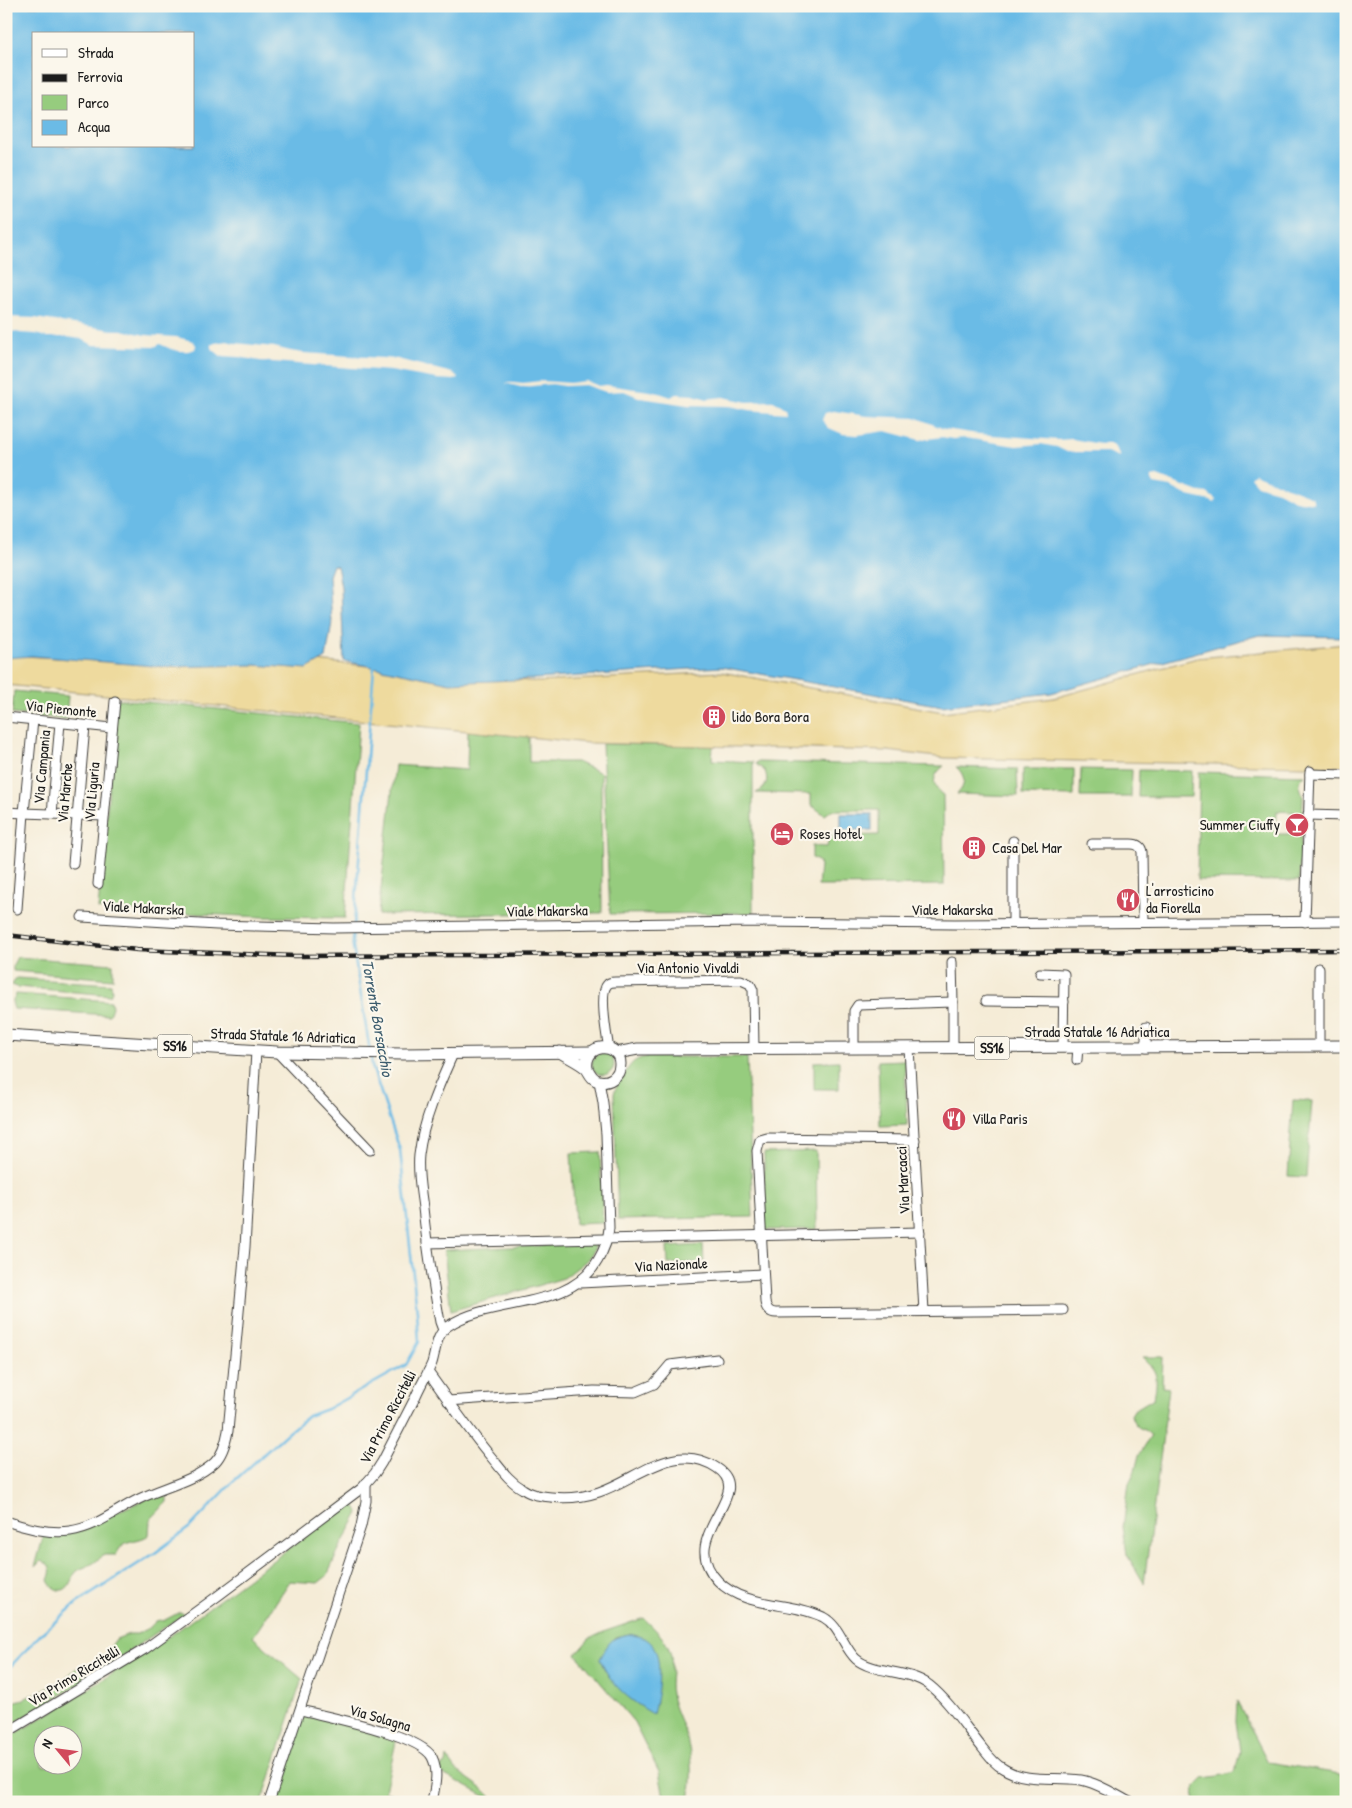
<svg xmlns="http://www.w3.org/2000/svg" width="1352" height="1808" font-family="'Patrick Hand',sans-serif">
	<rect width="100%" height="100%" fill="#fbf7ec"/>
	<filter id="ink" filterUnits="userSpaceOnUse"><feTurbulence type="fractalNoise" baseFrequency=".02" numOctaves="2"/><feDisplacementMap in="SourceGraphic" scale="10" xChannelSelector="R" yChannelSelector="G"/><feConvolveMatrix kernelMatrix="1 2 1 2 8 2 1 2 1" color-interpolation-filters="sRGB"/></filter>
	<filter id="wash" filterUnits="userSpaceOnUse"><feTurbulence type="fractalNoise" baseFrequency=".0096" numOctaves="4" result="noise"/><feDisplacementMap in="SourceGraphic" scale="20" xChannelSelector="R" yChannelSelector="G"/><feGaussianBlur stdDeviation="1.12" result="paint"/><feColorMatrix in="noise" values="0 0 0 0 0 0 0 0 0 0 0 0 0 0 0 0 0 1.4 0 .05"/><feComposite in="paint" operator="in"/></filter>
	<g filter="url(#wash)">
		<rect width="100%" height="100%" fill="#f5ecd7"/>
		<!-- green -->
		<g fill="#96cc7e" stroke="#59744d" fill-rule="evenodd">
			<polygon points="14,691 68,696 66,719 12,714"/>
			<polygon points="117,699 359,723 345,918 263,917 98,909"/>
			<polygon points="468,731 529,737 529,762 577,762 601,773 602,913 378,915 395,765 467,770"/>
			<polygon points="602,744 713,746 712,760 753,762 753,913 610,914"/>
			<path d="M757 762 944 766C933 774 930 786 943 795L944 885 818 886 820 866 818 861 812 858V846L827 847 829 836 879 835V810H832L825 815 811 805V794L756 793C766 789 769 781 765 771L756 764Z"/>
			<path d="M956 767 1017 769 1018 796 957 794C966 786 966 775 956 767Z"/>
			<polygon points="1023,769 1074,769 1074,796 1023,795"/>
			<polygon points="1081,769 1132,770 1131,797 1080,797"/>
			<polygon points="1139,770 1192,771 1191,797 1138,797"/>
			<path d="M1199 772 1305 775C1295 783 1302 788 1303 798L1299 881 1197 880ZM1277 811 1294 812 1292 834H1276Z"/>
			<polygon points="17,957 113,964 113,979 13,971 13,965"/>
			<polygon points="16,978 111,984 112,991 110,995 17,987 12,985"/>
			<polygon points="16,994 111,1001 112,1007 109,1015 14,1009 12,1002"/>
			<circle cx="603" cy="1064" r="11"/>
			<path d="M646 1057H747L753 1217 618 1220 614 1094C615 1088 618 1084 621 1079 629 1068 631 1059 646 1057Z"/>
			<polygon points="905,1060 907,1125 880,1126 878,1061"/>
			<polygon points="839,1061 839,1089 814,1089 814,1062"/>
			<polygon points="1293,1100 1312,1101 1306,1177 1288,1176"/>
			<polygon points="816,1151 817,1229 765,1230 764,1153"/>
			<polygon points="600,1152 603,1223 575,1224 571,1153"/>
			<polygon points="596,1243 593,1252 586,1261 564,1278 451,1311 444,1250"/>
			<polygon points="703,1245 704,1262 668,1264 667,1247"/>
			<path d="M1142 1357H1163L1162 1387 1169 1388 1144 1583 1127 1555 1123 1527 1129 1483 1135 1471 1139 1455 1151 1436C1142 1425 1136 1432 1131 1415L1134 1410 1154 1398C1158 1376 1158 1372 1142 1357Z"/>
			<path d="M163 1492 167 1498V1502L150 1520 149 1535C135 1544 125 1536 116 1555H104C101 1557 98 1560 95 1562 90 1566 83 1567 77 1571 73 1575 72 1580 69 1585 63 1595 51 1589 48 1580 52 1571 52 1564 41 1561L35 1567 44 1534H65Z"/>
			<path d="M352 1502 359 1513 340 1547 327 1576 318 1583 290 1581 253 1637 302 1679 262 1802H6V1739L67 1703 177 1631ZM42 1736H72V1766H42Z"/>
			<polygon points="180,1612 184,1614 94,1675 6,1728 6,1704 24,1699 63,1680 77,1668 89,1665 105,1655 116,1639 129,1634 137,1634 150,1627 156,1621 160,1620 163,1621"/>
			<path d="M644 1618C653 1628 666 1638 670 1652 674 1665 668 1680 671 1694 673 1707 680 1720 685 1733 693 1755 692 1780 689 1802H665L659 1772 634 1722 576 1654 589 1639 606 1631ZM629 1634 640 1637V1706C622 1692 608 1680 600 1659L616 1637Z"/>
			<polygon points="1237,1702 1268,1762 1346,1775 1346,1802 1194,1802 1195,1787 1204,1778 1219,1776 1235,1772 1240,1751 1236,1721"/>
			<polygon points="302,1712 397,1737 385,1791 424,1802 272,1802"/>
			<polygon points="447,1757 456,1770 483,1789 496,1802 441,1773 441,1767 446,1764"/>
		</g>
		<!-- sand -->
		<polygon fill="#eeda9e" stroke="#857b5d" points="1346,644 1346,767 945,758 888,751 588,743 6,685 6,655 57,658 177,648 538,682 721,672 943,712 1054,698 1197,658"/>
		<!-- water -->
		<g fill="#6bbbe6" stroke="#446c81" fill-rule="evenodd">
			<path d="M6 6H1346V637L1259 635 1051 693 942 706 721 667 534 679 450 683 344 661 341 587 337 566 333 565 329 576 332 623 326 658 307 669 254 665 166 667 32 656 6 658ZM34 34H194V146H34Z"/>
			<rect x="841" y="814" width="31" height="16"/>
			<path d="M629 1634C637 1636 646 1637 651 1643 664 1657 658 1696 653 1714 629 1700 610 1685 600 1659 609 1642 610 1638 629 1634Z"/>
		</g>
		<!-- pier -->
		<g fill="#f5ecd7">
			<polygon points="6,317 35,318 112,330 122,330 145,335 176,337 193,341 196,345 195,349 188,351 179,351 171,349 160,344 154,347 93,345 82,339 67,337 46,337 36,334 21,333 6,330"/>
			<polygon points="227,341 234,343 274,347 290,351 303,353 397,359 452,373 458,377 455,380 437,379 391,371 260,361 239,357 221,356 211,348 211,345 215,343"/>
			<polygon points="541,381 570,383 586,381 599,386 606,385 656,392 671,397 676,394 693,395 707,399 723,397 747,402 773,401 785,407 786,413 750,410 730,406 688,405 641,398 624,391 606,392 586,385 565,386 552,384 521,387 505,383 513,382 523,383"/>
			<polygon points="834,411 866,416 917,418 944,429 978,434 1058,440 1072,439 1100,444 1108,443 1114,446 1120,457 1107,452 1067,452 1057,447 1041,444 1016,446 966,438 953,439 942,437 920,440 886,431 857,435 843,434 829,428 822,420 825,413"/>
			<polygon points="1254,474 1312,497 1314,503 1295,500 1278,491 1257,485 1250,477"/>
			<polygon points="1157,476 1199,492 1207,493 1216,500 1215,503 1211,501 1188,496 1171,487 1154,484 1152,480 1152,477"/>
		</g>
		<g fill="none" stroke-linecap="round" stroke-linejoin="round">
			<!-- stream -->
			<g stroke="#6bbbe6" stroke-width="2.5">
				<polyline points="354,925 374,667"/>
				<polyline points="353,930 352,941 370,1051"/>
				<polyline points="6,1671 42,1633 77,1603 155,1553 190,1527 235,1480 286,1434 308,1416 327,1409 406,1365 419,1342 417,1312 400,1150 372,1066 371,1056"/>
			</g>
		</g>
	</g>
	<g filter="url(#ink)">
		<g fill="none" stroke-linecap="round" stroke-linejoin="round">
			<!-- minor casing -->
			<g stroke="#3d3b38" stroke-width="11">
				<g id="minor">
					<polyline points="6,717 112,728"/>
					<polyline points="33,720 24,813 104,816"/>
					<polyline points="1310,774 1346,775"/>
					<polyline points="6,812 24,813 17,909"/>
					<polyline points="52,814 60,723"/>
					<polyline points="1308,815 1346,816"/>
					<polyline points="1013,841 1013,923"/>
					<path d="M1092 844H1131C1137 844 1141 846 1142 852L1143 922"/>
					<polyline points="73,864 85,726"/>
					<polyline points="98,884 115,701"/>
					<polyline points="82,917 217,925 334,928 752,922 955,924 1346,921"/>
					<polyline points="1305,922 1310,771"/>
					<polyline points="952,962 953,1002"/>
					<polyline points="1319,968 1319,1046"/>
					<polyline points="1040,973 1064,974 1063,1047"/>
					<polyline points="986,1001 1064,1002"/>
					<polyline points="854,1048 854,1011 858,1005 953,1002 953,1048"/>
					<polyline points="909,1048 924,1311"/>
					<polyline points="1146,1048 1146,1027"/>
					<path d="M609 1049C607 1038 599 993 607 985 609 982 612 982 615 982L741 980 750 984 753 990 754 1048"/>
					<polyline points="277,1052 370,1150"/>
					<polyline points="1077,1060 1078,1047"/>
					<path d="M915 1140 767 1138 760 1140 757 1151 765 1302C766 1309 770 1313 776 1313L1063 1310"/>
					<polyline points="427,1243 920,1232"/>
					<polyline points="580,1283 763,1274"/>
					<path d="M443 1330 440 1322C433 1284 427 1246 423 1208 421 1191 417 1173 419 1155 423 1121 439 1085 453 1054"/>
					<path d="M428 1372C449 1401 469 1431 492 1458 501 1469 510 1482 523 1489 531 1495 541 1496 551 1497 567 1499 584 1497 599 1492 639 1478 675 1440 717 1468 758 1495 674 1535 718 1581 745 1609 791 1601 823 1617 840 1626 843 1647 856 1659 874 1674 908 1669 929 1685 949 1701 964 1725 980 1745 987 1754 994 1764 1004 1769 1027 1783 1056 1776 1081 1780 1098 1783 1114 1794 1130 1802"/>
					<polyline points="448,1401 594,1391 635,1392 654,1384 670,1365 717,1359"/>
					<path d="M6 1521C26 1528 49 1534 70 1531 97 1527 116 1510 139 1499 163 1487 195 1481 215 1462 223 1454 226 1442 228 1431L245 1247 256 1051"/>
					<path d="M301 1710C328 1717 419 1734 432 1757 439 1771 435 1787 432 1802"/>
					<path d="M6 1733 145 1649 219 1595 362 1488 375 1473 382 1462C393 1441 404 1419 415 1398 420 1386 427 1375 432 1363 436 1350 436 1334 448 1326 493 1296 569 1312 598 1260 604 1250 608 1240 609 1228L606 1134 603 1103 599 1081"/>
					<polyline points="269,1802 361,1526 366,1501 366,1483"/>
				</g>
			</g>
			<!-- major casing -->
			<g stroke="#3d3b38" stroke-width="13">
				<g id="major">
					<polyline points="6,1035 277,1052 403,1054 592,1052"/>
					<path d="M560 1052C568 1057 579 1062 586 1068 590 1072 590 1077 596 1080 607 1085 620 1077 620 1064 620 1041 583 1042 587 1069"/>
					<polyline points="616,1053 638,1049 1346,1046"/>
				</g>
			</g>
			<!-- minor -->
			<use href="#minor" stroke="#fff" stroke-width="9"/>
			<!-- major -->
			<use href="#major" stroke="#fff" stroke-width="11"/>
			<!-- rail casing -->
			<g stroke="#1c1c1c" stroke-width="4.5">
				<polyline id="rail" points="6,935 137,950 295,956 1346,950"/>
			</g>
			<!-- rail -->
			<use href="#rail" stroke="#fbf7ec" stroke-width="2.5" stroke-dasharray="8" stroke-linecap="butt"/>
		</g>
	</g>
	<!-- icons -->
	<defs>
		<g id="building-disc" transform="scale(1.25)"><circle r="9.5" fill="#d1495b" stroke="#fbf7ec"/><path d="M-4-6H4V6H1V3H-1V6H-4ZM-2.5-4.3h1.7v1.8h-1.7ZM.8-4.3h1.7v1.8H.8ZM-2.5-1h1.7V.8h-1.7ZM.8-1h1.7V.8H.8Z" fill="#fff"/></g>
		<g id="bar-disc" transform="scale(1.25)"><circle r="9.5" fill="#d1495b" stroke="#fbf7ec"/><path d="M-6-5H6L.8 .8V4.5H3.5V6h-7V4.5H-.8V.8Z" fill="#fff"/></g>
		<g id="hotel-disc" transform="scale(1.25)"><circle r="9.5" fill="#d1495b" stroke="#fbf7ec"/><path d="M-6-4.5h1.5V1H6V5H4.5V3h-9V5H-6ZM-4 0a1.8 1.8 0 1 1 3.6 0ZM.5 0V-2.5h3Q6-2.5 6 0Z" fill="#fff"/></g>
		<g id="restaurant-disc" transform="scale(1.25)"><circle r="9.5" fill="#d1495b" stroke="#fbf7ec"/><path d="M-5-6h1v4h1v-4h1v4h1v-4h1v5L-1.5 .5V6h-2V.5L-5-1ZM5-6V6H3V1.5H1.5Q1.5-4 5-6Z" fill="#fff"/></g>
	</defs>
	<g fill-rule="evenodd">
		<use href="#building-disc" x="714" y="717"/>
		<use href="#bar-disc" x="1297" y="825"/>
		<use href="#hotel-disc" x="782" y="834"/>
		<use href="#building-disc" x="974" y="848"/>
		<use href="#restaurant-disc" x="1128" y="900"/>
		<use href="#restaurant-disc" x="954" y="1119"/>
	</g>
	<g text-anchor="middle" stroke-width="4.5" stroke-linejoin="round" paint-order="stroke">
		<!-- shield labels -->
		<g fill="#fbf7ec" stroke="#5f5e5a" stroke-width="1">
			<rect x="157.5" y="1034.5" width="35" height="23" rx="4"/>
			<rect x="974.5" y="1036.5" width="35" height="23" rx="4"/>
		</g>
		<g font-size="14" font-weight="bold" fill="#1c1c1c">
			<text x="175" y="1051">SS16</text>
			<text x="992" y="1053">SS16</text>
		</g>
		<!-- street labels -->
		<g font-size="15" fill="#1c1c1c" stroke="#fbf7ec">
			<text transform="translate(61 709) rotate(6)" y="5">Via Piemonte</text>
			<text transform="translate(42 767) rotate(-85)" y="5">Via Campania</text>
			<text transform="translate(92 791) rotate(-85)" y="5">Via Liguria</text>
			<text transform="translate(65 793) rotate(-85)" y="5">Via Marche</text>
			<text transform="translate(143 908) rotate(3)" y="5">Viale Makarska</text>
			<text x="952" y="915">Viale Makarska</text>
			<text transform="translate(547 911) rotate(-1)" y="5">Viale Makarska</text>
			<text x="688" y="973">Via Antonio Vivaldi</text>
			<text x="1097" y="1037">Strada Statale 16 Adriatica</text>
			<text transform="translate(283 1036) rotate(2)" y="5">Strada Statale 16 Adriatica</text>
			<text transform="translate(903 1180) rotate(-93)" y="5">Via Marcacci</text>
			<text transform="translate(671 1265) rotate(-3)" y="5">Via Nazionale</text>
			<text transform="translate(388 1417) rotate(-62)" y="5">Via Primo Riccitelli</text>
			<text transform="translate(74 1676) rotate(-31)" y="5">Via Primo Riccitelli</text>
			<text transform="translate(380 1718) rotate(16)" y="5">Via Solagna</text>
		</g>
		<!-- poi labels -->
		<g font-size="15" fill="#1c1c1c" stroke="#fbf7ec" text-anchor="start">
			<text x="732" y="722">lido Bora Bora</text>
			<text x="1280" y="830" text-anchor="end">Summer Ciuffy</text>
			<text x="800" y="839">Roses Hotel</text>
			<text x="992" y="853">Casa Del Mar</text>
			<text x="1146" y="896">L'arrosticino<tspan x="1146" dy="17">da Fiorella</tspan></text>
			<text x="972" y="1124">Villa Paris</text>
		</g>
		<!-- water labels -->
		<g font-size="16" font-style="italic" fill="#3c5c6d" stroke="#fbf7ec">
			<text transform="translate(378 1018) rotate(80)" y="6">Torrente Borsacchio</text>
		</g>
	</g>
	<!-- margin -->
	<rect width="1352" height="1808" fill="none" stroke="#fbf7ec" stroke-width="25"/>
	<!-- legend -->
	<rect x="32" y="32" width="162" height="115" fill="#fbf7ec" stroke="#a29f99"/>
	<rect x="42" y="49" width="25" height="8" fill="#ffffff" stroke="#a29f99"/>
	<text x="78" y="58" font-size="15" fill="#1c1c1c">Strada</text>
	<rect x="42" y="74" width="25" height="8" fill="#1c1c1c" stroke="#a29f99"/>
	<text x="78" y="82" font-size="15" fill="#1c1c1c">Ferrovia</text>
	<rect x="42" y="95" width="25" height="15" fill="#96cc7e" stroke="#a29f99"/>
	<text x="78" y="108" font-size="15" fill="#1c1c1c">Parco</text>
	<rect x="42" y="120" width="25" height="15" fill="#6bbbe6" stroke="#a29f99"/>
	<text x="78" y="132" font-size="15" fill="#1c1c1c">Acqua</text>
	<!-- north arrow -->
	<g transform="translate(58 1750) rotate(299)"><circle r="24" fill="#fbf7ec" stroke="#a29f99"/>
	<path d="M0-4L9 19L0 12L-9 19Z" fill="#d1495b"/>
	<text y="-8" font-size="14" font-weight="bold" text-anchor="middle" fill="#1c1c1c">N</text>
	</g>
</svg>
